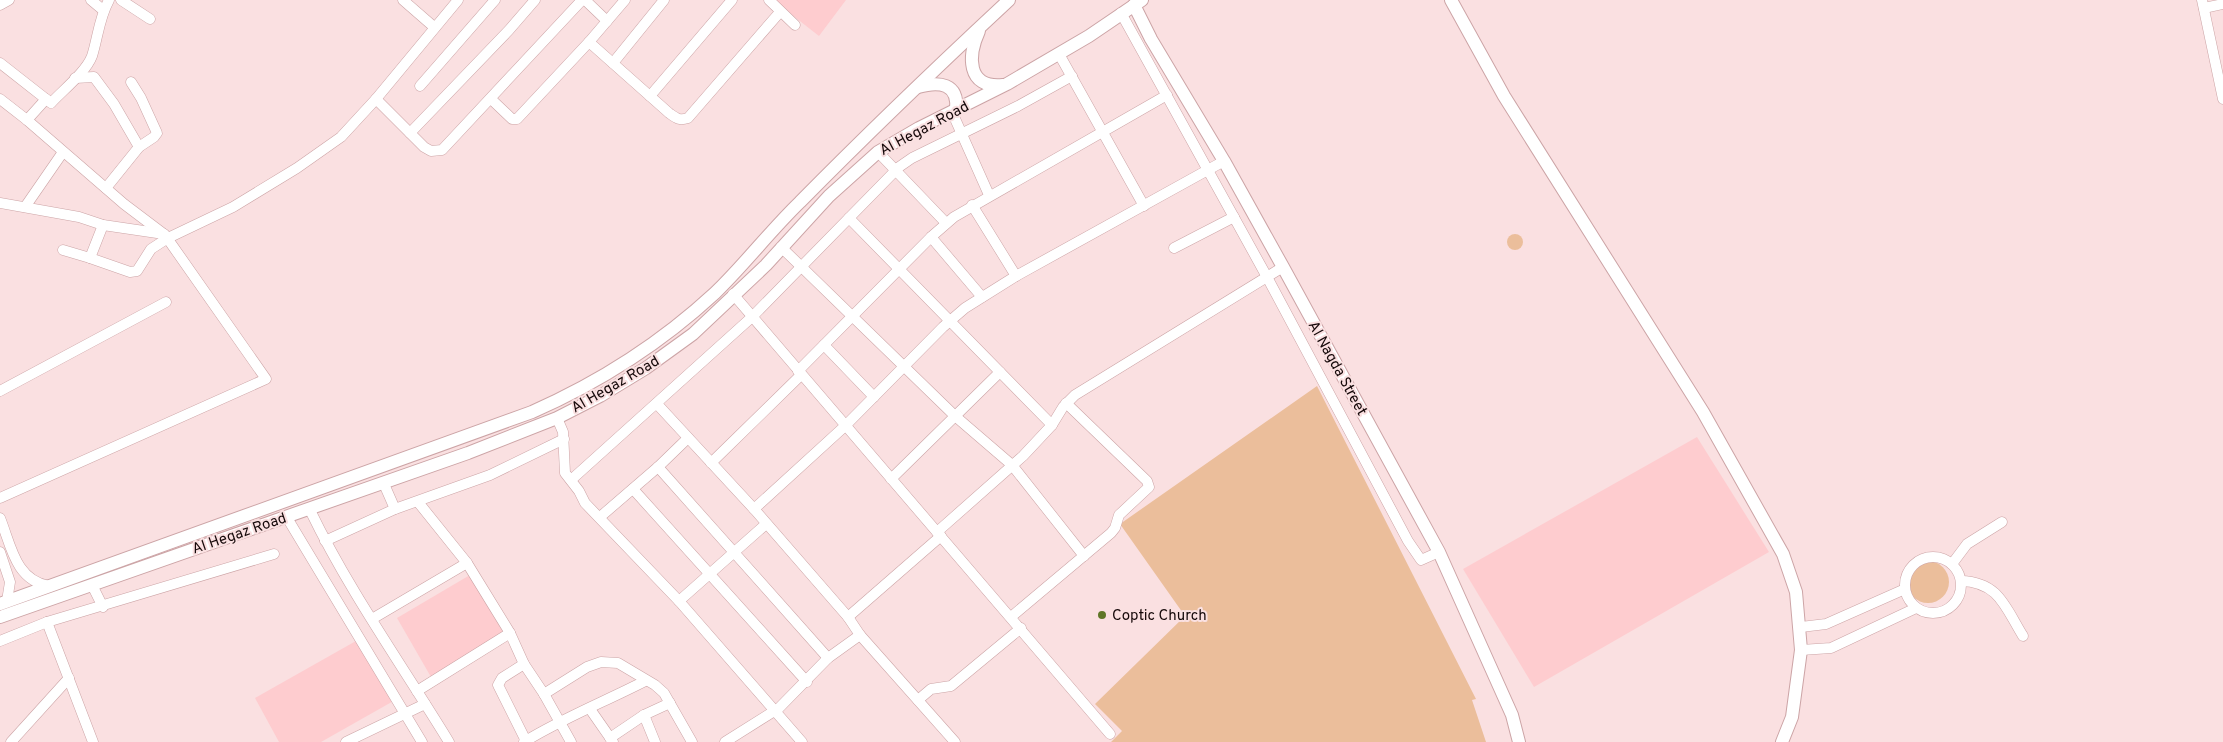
<svg xmlns="http://www.w3.org/2000/svg" width="2223" height="742" font-family="Overpass,sans-serif">
	<rect width="100%" height="100%" fill="#fae0e1"/>
	<!-- built -->
	<g fill="#fecccf">
		<polygon points="773,0 846,0 819,36"/>
		<polygon points="1697,437 1769,552 1534,687 1463,569"/>
		<polygon points="470,575 504,634 431,677 397,618"/>
		<polygon points="363,637 397,699 321,742 279,742 255,698"/>
	</g>
	<!-- green -->
	<g fill="#ebbe9b">
		<circle cx="1515" cy="242" r="8"/>
		<polygon points="1317,386 1476,699 1472,700 1486,742 1111,742 1122,731 1095,704 1185,616 1120,524"/>
		<circle cx="1928" cy="582" r="21"/>
	</g>
	<g fill="none" stroke-linecap="round" stroke-linejoin="round">
		<!-- minor casing -->
		<g stroke="#cca4a6" stroke-width="11">
			<g id="minor">
				<polyline points="91,0 103,10"/>
				<polyline points="121,0 150,19"/>
				<polyline points="403,0 434,27"/>
				<polyline points="585,0 607,21"/>
				<polyline points="769,0 795,25"/>
				<polyline points="2202,0 2223,99"/>
				<polyline points="0,5 9,0"/>
				<polyline points="2204,8 2223,4"/>
				<polyline points="1121,13 1267,277 1408,541 1421,560 1439,552"/>
				<path d="M589 42 669 113C676 118 679 121 688 118L780 12"/>
				<polyline points="1059,54 1144,206"/>
				<path d="M0 63 51 103C63 90 86 72 92 56 98 37 99 18 109 0"/>
				<polyline points="613,63 664,0"/>
				<polyline points="75,78 94,77 114,104 139,147"/>
				<polyline points="420,86 495,0"/>
				<polyline points="650,96 732,0"/>
				<polyline points="0,99 27,120 124,204 165,235 266,379 0,498"/>
				<polyline points="376,99 424,147 431,151 442,150 582,0"/>
				<polyline points="491,99 512,119 517,119 589,42 625,0"/>
				<polyline points="952,112 989,195"/>
				<polyline points="27,120 46,99"/>
				<polyline points="410,133 509,30 535,0"/>
				<polyline points="878,152 946,223"/>
				<polyline points="106,188 139,147 154,137 157,133 141,98 131,82"/>
				<polyline points="0,203 79,217 103,225 164,234"/>
				<polyline points="972,205 1016,276"/>
				<polyline points="25,207 63,152"/>
				<polyline points="849,218 1052,425"/>
				<polyline points="103,225 90,258 130,272 137,271 151,249 168,238 233,207 297,168 341,137 376,99 458,0"/>
				<polyline points="931,237 982,297"/>
				<polyline points="781,247 955,416 1012,465 1084,556"/>
				<polyline points="1174,248 1234,217"/>
				<polyline points="63,250 90,258"/>
				<polyline points="733,294 1110,734"/>
				<polyline points="824,345 874,397"/>
				<polyline points="798,371 931,237 954,217 1167,95"/>
				<polyline points="0,391 166,302"/>
				<polyline points="657,404 754,509 848,617 860,635 955,742"/>
				<polyline points="557,418 563,432 565,473 579,491 585,503 679,601 802,742"/>
				<polyline points="711,463 801,375"/>
				<polyline points="658,467 828,658"/>
				<polyline points="891,479 1000,372"/>
				<polyline points="571,480 752,317 899,167 912,158 1018,106 1072,76"/>
				<polyline points="384,484 395,509"/>
				<polyline points="633,489 807,682"/>
				<polyline points="418,502 467,563 510,633 524,664 544,694 571,742"/>
				<polyline points="754,509 845,426 943,327 965,308 1016,276 1224,161"/>
				<path d="M310 510C349 591 402 665 449 742"/>
				<polyline points="286,516 422,742"/>
				<polyline points="600,517 658,467 688,438"/>
				<path d="M0 518C11 545 15 580 49 586"/>
				<polyline points="937,532 1023,456 1052,425 1063,407 1075,395 1283,267"/>
				<polyline points="325,541 395,509 490,475 564,439"/>
				<polyline points="0,552 10,582 7,601"/>
				<circle cx="1933" cy="585" r="28"/>
				<polyline points="1952,564 1967,544 2002,522"/>
				<path d="M1961 581C1999 582 2005 607 2023 636"/>
				<polyline points="92,585 103,607"/>
				<polyline points="679,601 766,524"/>
				<polyline points="848,617 941,536"/>
				<polyline points="1011,617 1111,533 1115,528 1119,515 1149,487 1147,481 1066,403"/>
				<polyline points="372,619 467,563"/>
				<polyline points="47,622 93,742"/>
				<polyline points="1801,627 1826,624 1905,589"/>
				<polyline points="0,641 47,622 274,554"/>
				<polyline points="1801,650 1831,648 1916,608"/>
				<polyline points="524,664 502,678 498,685 526,741"/>
				<polyline points="417,691 510,633"/>
				<polyline points="544,694 587,667 601,662 618,663 655,685 664,693 692,742"/>
				<polyline points="918,700 931,689 951,686 1021,628"/>
				<polyline points="590,709 613,742"/>
				<polyline points="644,715 655,742"/>
				<polyline points="610,738 644,715 670,703"/>
				<polyline points="11,742 69,678"/>
				<polyline points="346,742 425,704"/>
				<path d="M524 742C563 718 604 702 645 681"/>
				<polyline points="725,742 779,708 828,658 860,635"/>
			</g>
		</g>
		<!-- major casing -->
		<g stroke="#cca4a6" stroke-width="14">
			<g id="major">
				<polyline points="1451,0 1504,96 1703,412 1783,554 1796,592 1801,650 1792,717 1782,742"/>
				<polyline points="1134,5 1151,39 1224,161 1283,267 1439,552 1512,715 1519,742"/>
				<path d="M979 31C968 55 966 89 1003 85"/>
				<path d="M918 87C939 81 959 83 956 110"/>
				<path d="M0 604 532 412C600 382 661 343 715 293 745 264 770 231 800 202 868 133 938 66 1009 0"/>
				<polyline points="0,617 468,453 557,418 600,396 646,368 693,334 766,265 829,196 878,152 919,128 1007,84 1089,36 1142,0"/>
			</g>
		</g>
		<!-- minor -->
		<use href="#minor" stroke="#fff" stroke-width="10"/>
		<!-- major -->
		<use href="#major" stroke="#fff" stroke-width="12"/>
	</g>
	<!-- markers -->
	<circle fill="#5f7627" stroke="#fae0e1" stroke-width="2" cx="1102" cy="615" r="5"/>
	<g text-anchor="middle" stroke-width="4" stroke-linejoin="round" paint-order="stroke">
		<!-- street labels -->
		<g font-size="15" fill="#150809" stroke="#fae0e1">
			<text transform="translate(924 128) rotate(-28)" y="5">Al Hegaz Road</text>
			<text transform="translate(1338 368) rotate(61)" y="5">Al Nagda Street</text>
			<text transform="translate(615 384) rotate(-30)" y="5">Al Hegaz Road</text>
			<text transform="translate(239 533) rotate(-19)" y="5">Al Hegaz Road</text>
		</g>
		<!-- poi labels -->
		<g font-size="15" fill="#150809" stroke="#fae0e1" text-anchor="start">
			<text x="1112" y="620">Coptic Church</text>
		</g>
	</g>
</svg>
